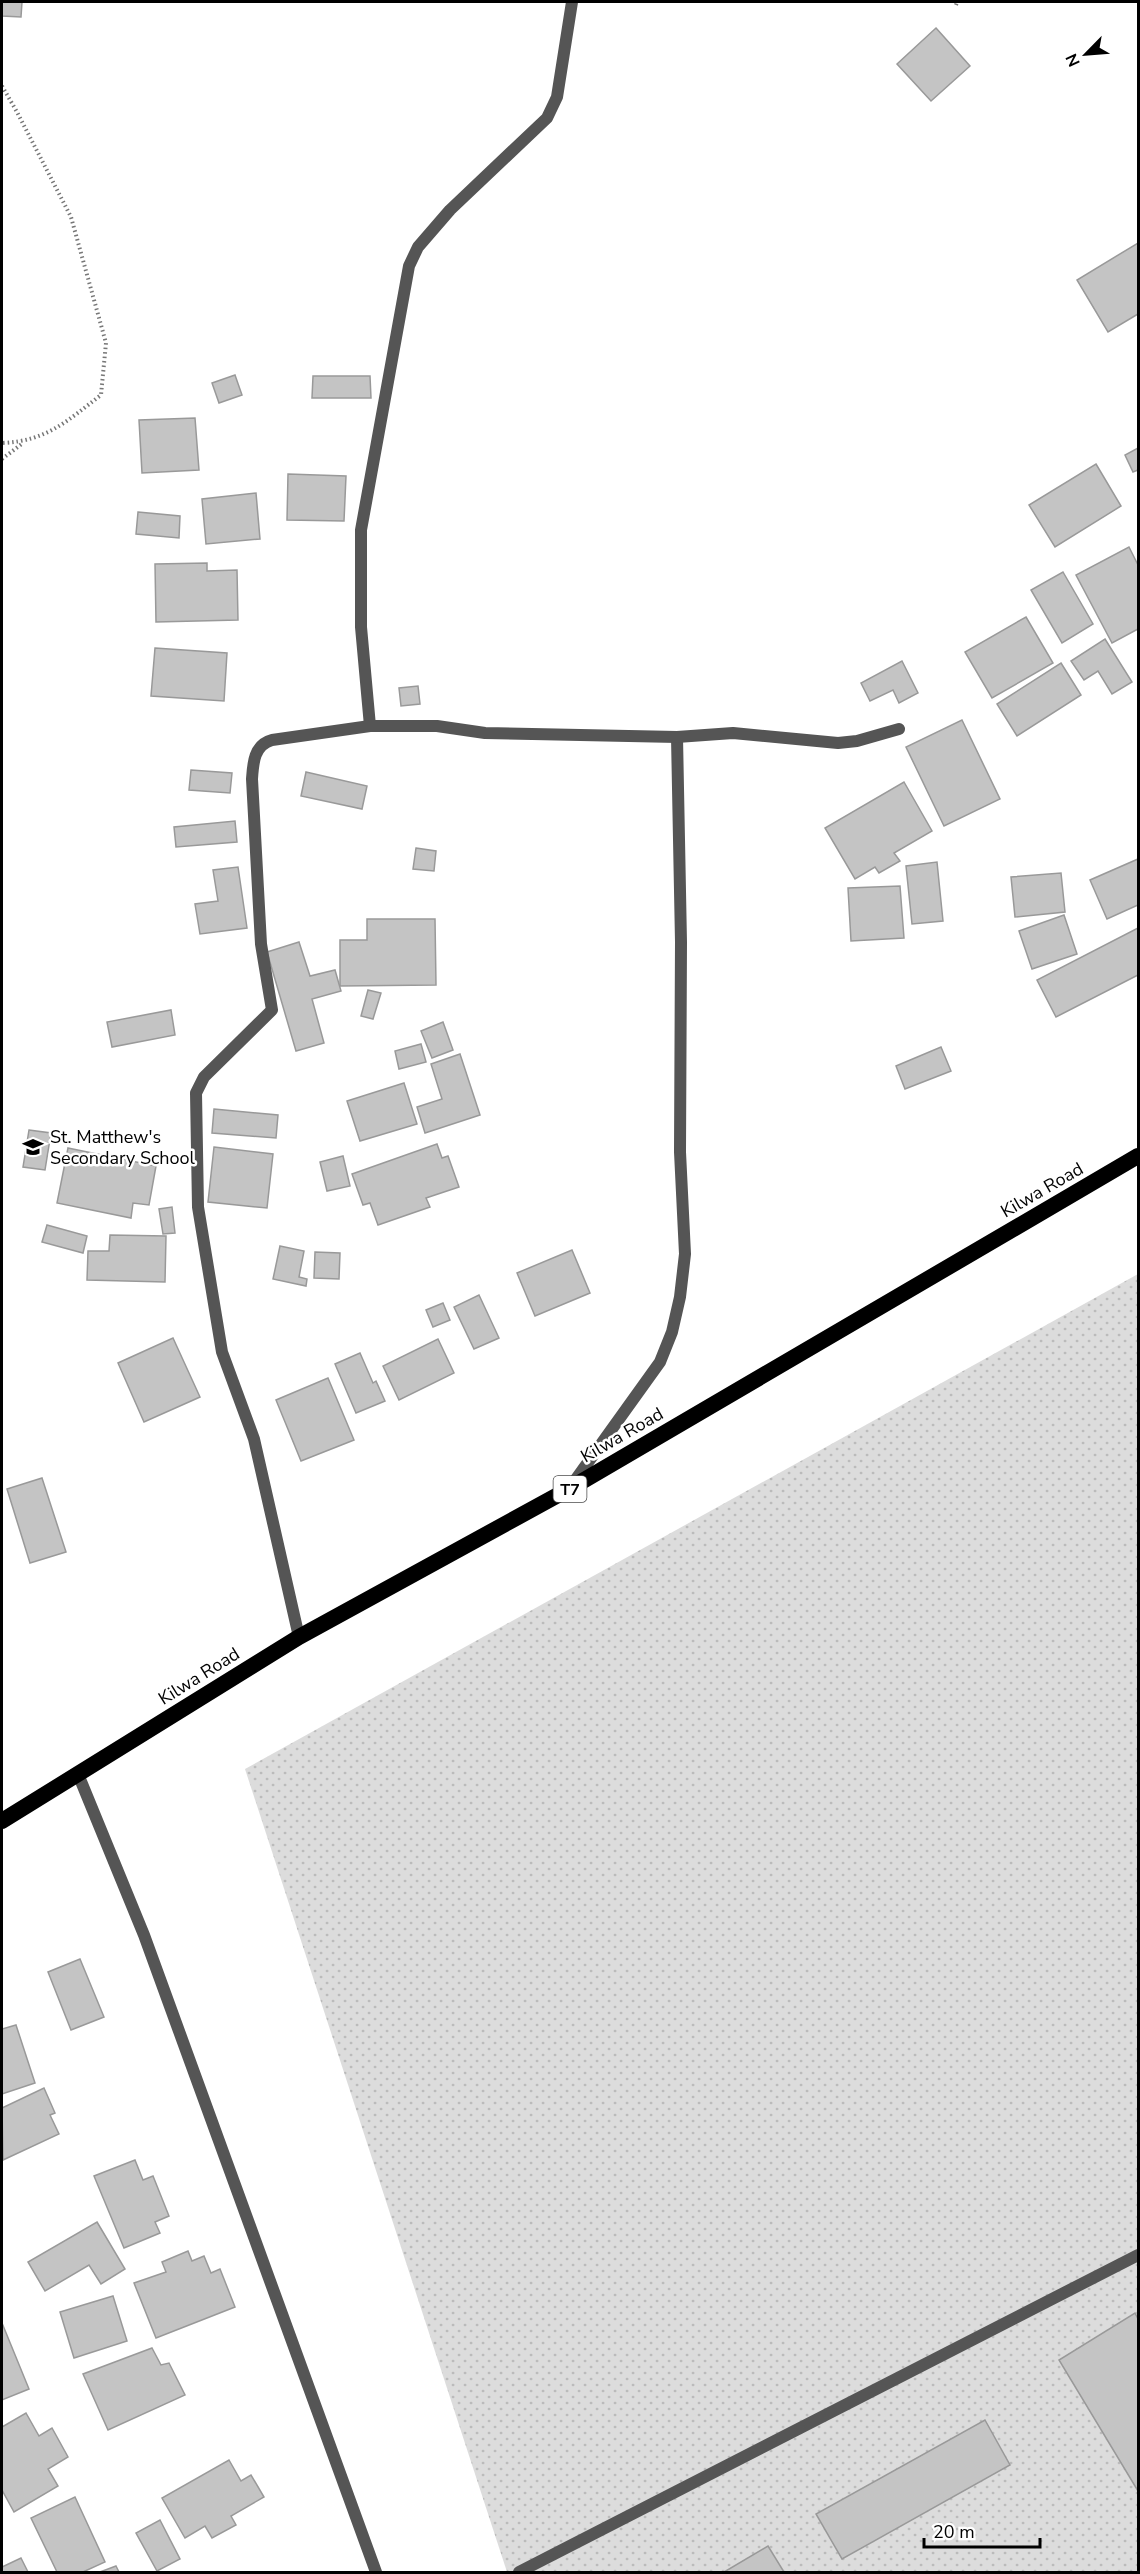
<svg xmlns="http://www.w3.org/2000/svg" width="1140" height="2574" font-family="'Nunito Sans',sans-serif">
	<defs>
		<pattern id="grass-dots" width="8" height="8" patternUnits="userSpaceOnUse" patternTransform="scale(1.5)"><rect width="8" height="8" fill="#dcdcdc"/><path d="M2 2h.1M6 6h.1" fill="none" stroke="#bbb" stroke-width="1.8" stroke-linecap="round"/></pattern>
	</defs>
	<rect width="100%" height="100%" fill="#fff"/>
	<!-- grass -->
	<polygon fill="url(#grass-dots)" points="1138,1274 1138,2572 507,2572 245,1769"/>
	<!-- building -->
	<g fill="#c4c4c4" stroke="#999" stroke-width="1.5">
		<polygon points="2,2 22,2 21,17 2,16"/>
		<polygon points="936,28 970,66 931,101 897,64"/>
		<polygon points="1138,243 1138,314 1108,332 1077,280"/>
		<polygon points="235,375 242,395 219,403 212,383"/>
		<polygon points="313,376 370,376 371,398 312,398"/>
		<polygon points="195,418 199,470 142,473 139,420"/>
		<polygon points="1138,448 1138,470 1133,472 1125,455"/>
		<polygon points="1096,464 1121,506 1055,547 1029,505"/>
		<polygon points="288,474 346,476 344,521 287,520"/>
		<polygon points="256,493 260,539 206,544 202,499"/>
		<polygon points="138,512 180,516 179,538 136,534"/>
		<polygon points="1129,547 1138,565 1138,629 1112,643 1076,575"/>
		<polygon points="207,563 207,571 237,570 238,620 156,622 155,564"/>
		<polygon points="1063,572 1093,624 1062,643 1031,590"/>
		<polygon points="1026,617 1053,663 992,698 965,652"/>
		<polygon points="1105,639 1132,682 1112,694 1098,671 1084,680 1071,661"/>
		<polygon points="155,648 227,653 224,701 151,696"/>
		<polygon points="902,661 918,693 899,703 893,690 870,701 861,683"/>
		<polygon points="1061,663 1081,695 1017,736 997,704"/>
		<polygon points="418,686 420,704 401,706 399,688"/>
		<polygon points="962,720 1000,799 944,826 906,747"/>
		<polygon points="191,770 232,773 230,793 189,790"/>
		<polygon points="306,772 367,786 362,809 301,796"/>
		<polygon points="904,782 932,831 894,853 900,861 879,873 875,867 855,879 825,828"/>
		<polygon points="235,821 237,842 176,847 174,827"/>
		<polygon points="416,848 436,851 434,871 413,869"/>
		<polygon points="1138,859 1138,905 1107,919 1090,880"/>
		<polygon points="937,862 943,921 912,924 906,866"/>
		<polygon points="238,867 247,928 200,934 195,904 218,901 213,870"/>
		<polygon points="1061,873 1065,912 1015,917 1011,877"/>
		<polygon points="900,886 904,938 851,941 848,888"/>
		<polygon points="1064,915 1077,954 1032,969 1019,931"/>
		<polygon points="367,919 435,919 436,985 340,986 340,940 367,940"/>
		<polygon points="1138,928 1138,975 1056,1017 1037,980"/>
		<polygon points="299,942 310,976 335,970 341,991 312,999 324,1043 296,1051 267,952"/>
		<polygon points="368,990 381,993 373,1019 361,1016"/>
		<polygon points="171,1010 175,1035 112,1047 107,1022"/>
		<polygon points="443,1022 453,1050 432,1058 421,1031"/>
		<polygon points="421,1044 426,1062 399,1069 395,1051"/>
		<polygon points="941,1047 951,1071 905,1089 896,1066"/>
		<polygon points="460,1054 480,1115 425,1133 417,1107 442,1099 431,1064"/>
		<polygon points="404,1083 417,1124 360,1141 347,1101"/>
		<polygon points="214,1109 278,1115 276,1138 212,1133"/>
		<polygon points="29,1130 51,1133 45,1170 23,1167"/>
		<polygon points="437,1144 442,1158 448,1156 459,1187 426,1198 430,1207 378,1225 370,1203 363,1205 352,1174"/>
		<polygon points="214,1147 273,1154 267,1208 208,1202"/>
		<polygon points="68,1148 156,1166 149,1205 133,1203 131,1218 57,1203"/>
		<polygon points="343,1156 350,1186 327,1191 320,1162"/>
		<polygon points="172,1207 175,1233 163,1234 159,1209"/>
		<polygon points="47,1225 87,1236 83,1253 42,1242"/>
		<polygon points="110,1235 166,1236 165,1282 87,1280 88,1251 109,1251"/>
		<polygon points="280,1246 304,1251 299,1277 307,1279 306,1286 273,1279"/>
		<polygon points="572,1250 590,1293 535,1316 517,1273"/>
		<polygon points="315,1252 340,1253 339,1279 314,1278"/>
		<polygon points="479,1295 499,1338 474,1349 454,1307"/>
		<polygon points="443,1303 450,1320 433,1327 426,1310"/>
		<polygon points="173,1338 200,1397 144,1422 118,1363"/>
		<polygon points="438,1339 454,1373 399,1400 383,1366"/>
		<polygon points="360,1353 373,1383 376,1381 385,1401 356,1413 335,1364"/>
		<polygon points="328,1378 354,1440 301,1461 276,1400"/>
		<polygon points="42,1478 66,1552 30,1563 7,1489"/>
		<polygon points="80,1959 104,2017 71,2030 48,1972"/>
		<polygon points="16,2025 35,2083 2,2094 2,2029"/>
		<polygon points="44,2088 55,2113 50,2115 59,2134 3,2160 2,2108"/>
		<polygon points="135,2160 143,2180 153,2176 169,2216 155,2222 160,2233 124,2248 94,2176"/>
		<polygon points="97,2222 125,2269 101,2284 89,2265 45,2291 28,2262"/>
		<polygon points="188,2251 192,2261 204,2256 211,2273 220,2269 235,2307 156,2338 134,2283 166,2272 162,2262"/>
		<polygon points="113,2296 127,2341 74,2358 60,2312"/>
		<polygon points="1135,2313 1138,2319 1138,2491 1059,2360"/>
		<polygon points="2,2323 29,2389 2,2400"/>
		<polygon points="152,2348 161,2365 169,2363 185,2395 108,2430 83,2374"/>
		<polygon points="26,2413 39,2436 52,2428 68,2457 48,2469 58,2486 14,2512 2,2490 2,2427"/>
		<polygon points="985,2420 1010,2465 842,2559 816,2514"/>
		<polygon points="229,2460 241,2481 251,2475 264,2497 231,2516 236,2525 212,2538 205,2526 185,2538 162,2498"/>
		<polygon points="75,2497 105,2562 83,2572 57,2572 31,2518"/>
		<polygon points="160,2520 180,2559 157,2571 136,2533"/>
		<polygon points="768,2546 784,2572 724,2572"/>
		<polygon points="21,2558 28,2572 2,2572 2,2567"/>
		<polygon points="116,2566 119,2572 100,2572"/>
	</g>
	<g fill="none" stroke-linecap="round" stroke-linejoin="round">
		<!-- path -->
		<g stroke="#777" stroke-width="4" stroke-dasharray="1.5 3" stroke-linecap="butt">
			<polyline points="956,5 957,2"/>
			<path d="M2 86 17 112 71 217 106 343 101 395C67 421 47 441 2 443"/>
			<polyline points="2,459 23,443"/>
		</g>
		<!-- service -->
		<polyline stroke="#555" stroke-width="12" points="519,2572 1138,2255"/>
		<!-- minor -->
		<g stroke="#555" stroke-width="12">
			<polyline points="370,726 361,627 361,530 409,266 418,247 450,210 547,118 557,97 572,2"/>
			<polyline points="571,1486 660,1362 672,1332 680,1297 685,1254 680,1152 681,942 677,737"/>
			<path d="M299 1637 254 1439 222 1352 198 1207 196 1093 204 1077 272 1010 261 944 252 779C253 763 254 745 272 740L370 726H437L485 733 677 737 733 733 838 743 857 741 899 729"/>
			<polyline points="78,1774 144,1935 376,2572"/>
		</g>
		<!-- trunk -->
		<polyline stroke="#000" stroke-width="16" points="2,1821 299,1637 569,1489 1138,1156"/>
	</g>
	<!-- icons -->
	<defs>
		<g id="school-bare" transform="scale(1.62)"><path d="M0-5L7-2L0 1L-7-2ZM-4 1L0 2.5L4 1V4Q0 6-4 4Z" fill="#000" stroke="#fff" stroke-width="2.5" paint-order="stroke"/></g>
	</defs>
	<g fill-rule="evenodd">
		<use href="#school-bare" x="33" y="1147"/>
	</g>
	<g text-anchor="middle" stroke-width="5" stroke-linejoin="round" paint-order="stroke">
		<!-- shield labels -->
		<rect fill="#fff" stroke="#4c4c4c" stroke-width="1.5" x="553.5" y="1476" width="33" height="26" rx="4.5"/>
		<g font-size="16" font-weight="bold" fill="#000">
			<text x="570" y="1495">T7</text>
		</g>
		<!-- poi labels -->
		<g font-size="18" fill="#000" stroke="#fff" text-anchor="start">
			<text x="50" y="1143">St. Matthew's<tspan x="50" dy="21">Secondary School</tspan></text>
		</g>
		<!-- street labels -->
		<g font-size="18" fill="#000" stroke="#fff">
			<text transform="translate(1042 1190) rotate(-30)" y="6">Kilwa Road</text>
			<text transform="translate(622 1435) rotate(-30)" y="6">Kilwa Road</text>
			<text transform="translate(199 1676) rotate(-32)" y="6">Kilwa Road</text>
		</g>
	</g>
	<!-- border -->
	<rect width="1140" height="2574" fill="none" stroke="#000000" stroke-width="6"/>
	<!-- north arrow -->
	<g transform="translate(1086 54) rotate(245)" stroke="#ffffff" stroke-width="4.5" paint-order="stroke">
	<path d="M0-4.5L10 22L0 15L-10 22Z" fill="#000000"/>
	<text y="-9" font-size="16" font-weight="bold" text-anchor="middle" fill="#000000">N</text>
	</g>
	<!-- scale -->
	<path d="M924 2538v9h116v-9" fill="none" stroke="#000000" stroke-width="3"/>
	<text x="933" y="2538" font-size="18" fill="#000000" stroke="#ffffff" stroke-width="4.5" paint-order="stroke">20 m</text>
</svg>
